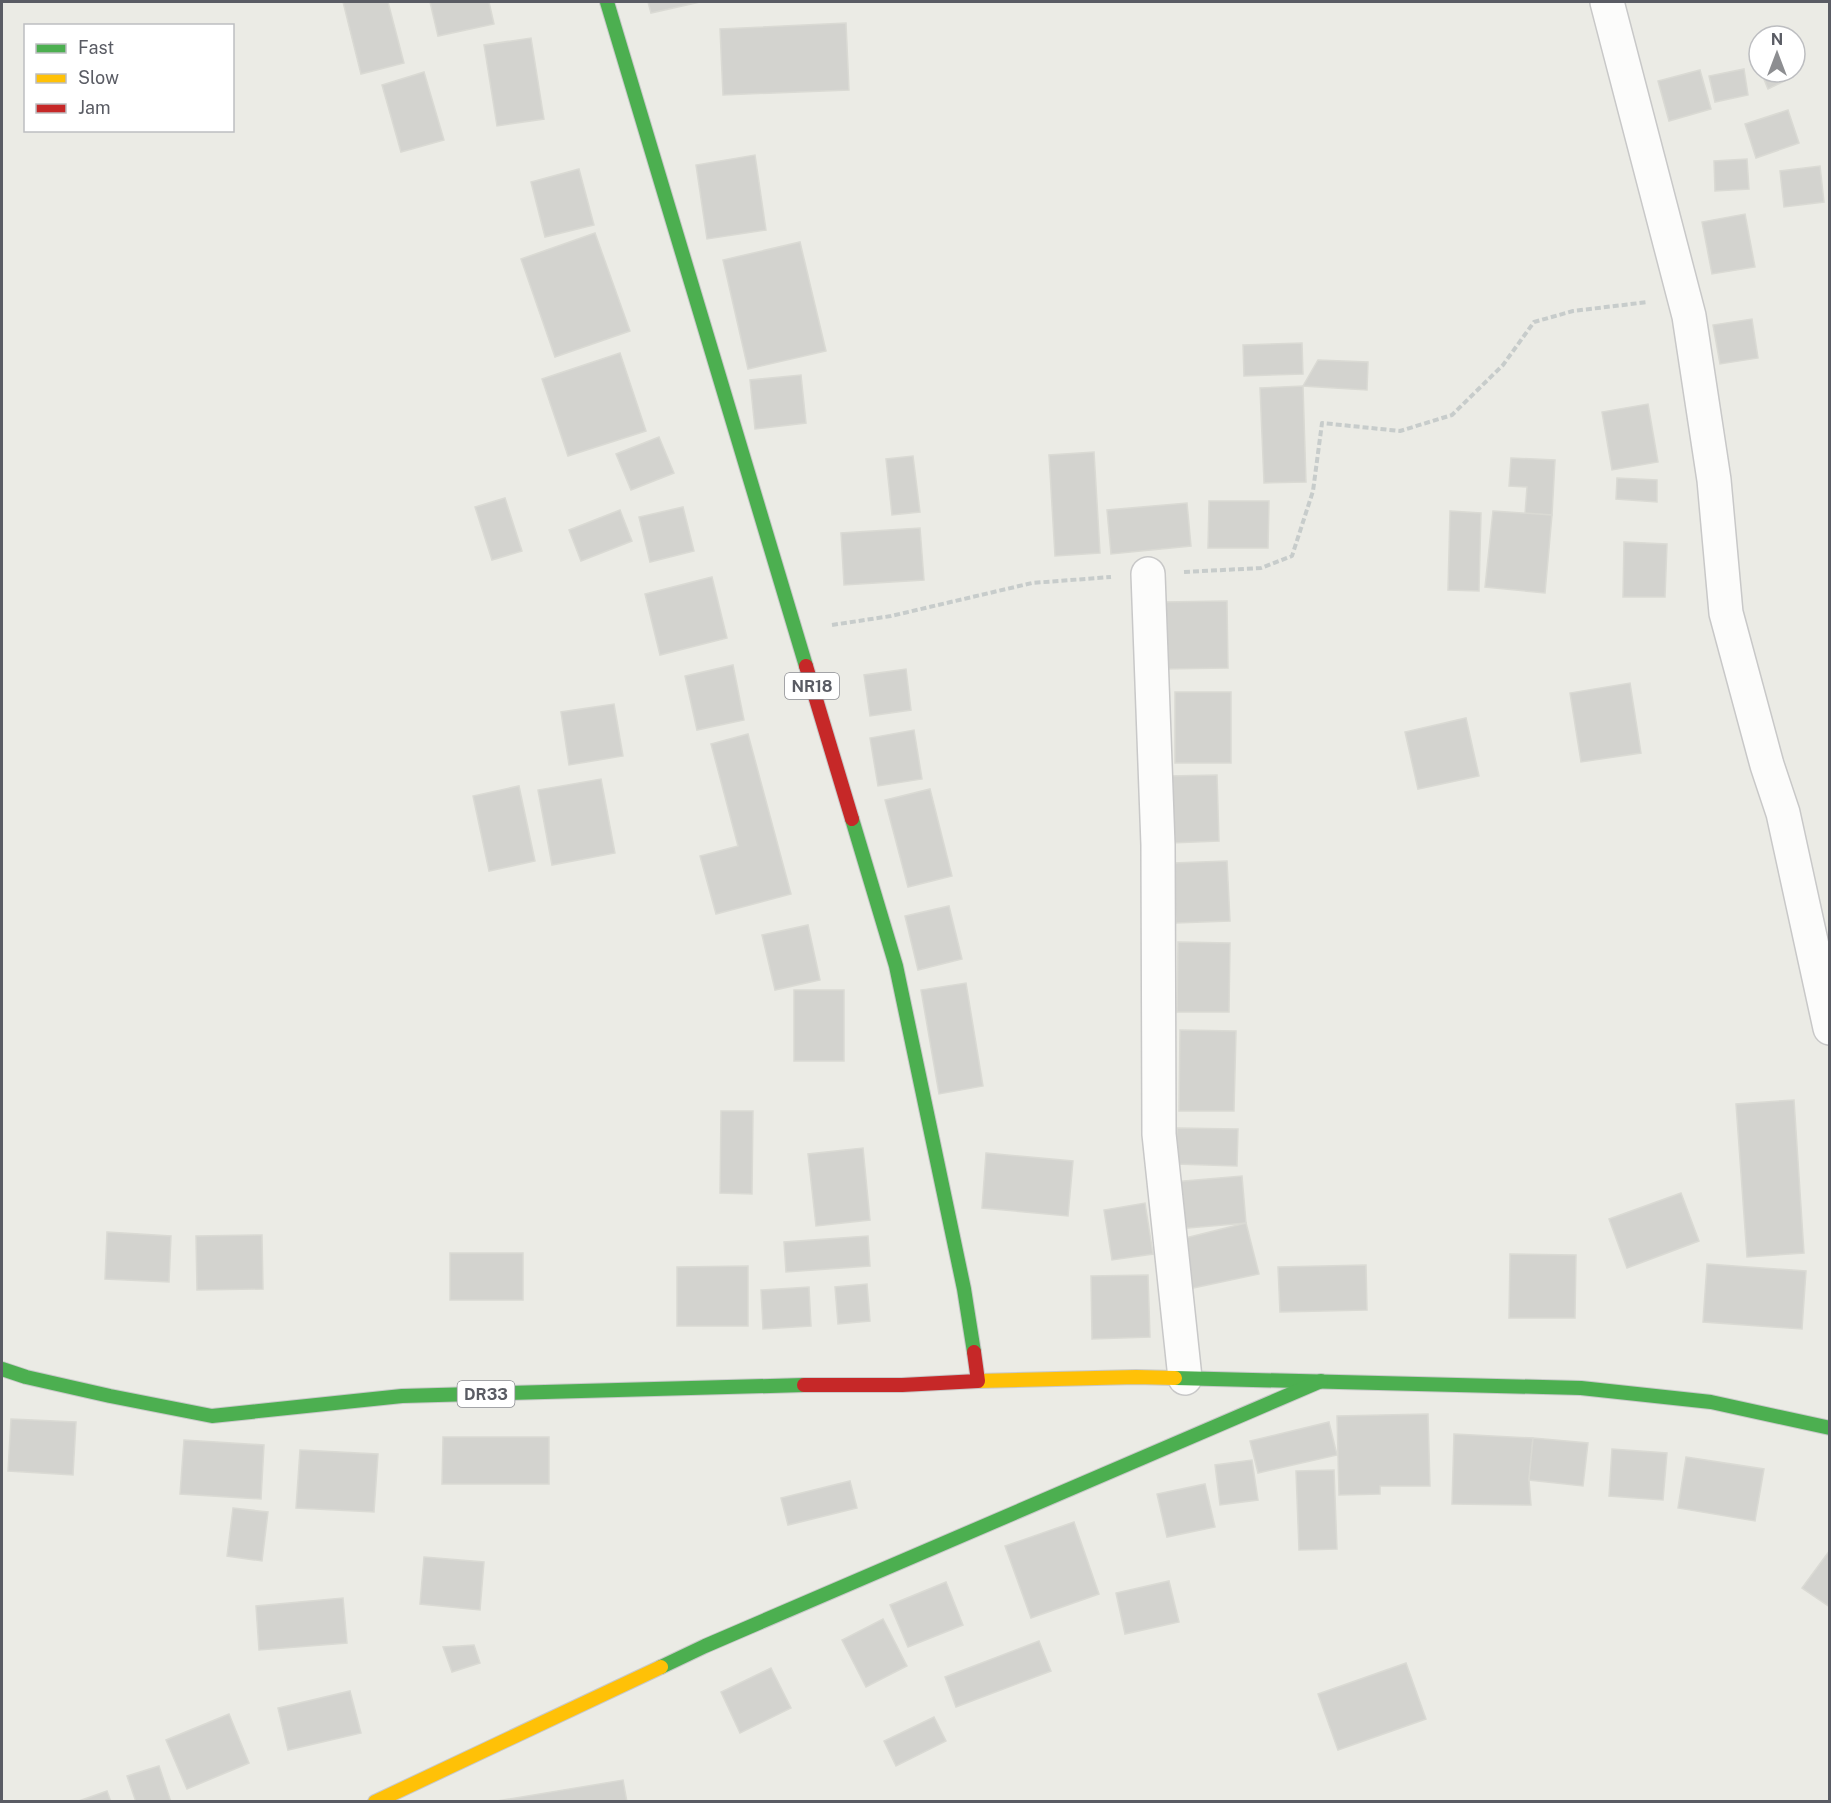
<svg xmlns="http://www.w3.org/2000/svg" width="1831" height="1803" font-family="'Public Sans',sans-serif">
	<rect width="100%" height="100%" fill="#ebebe5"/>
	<!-- building -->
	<g fill="#d3d3cf" stroke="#dadad4" stroke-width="1.5">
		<polygon points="343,2 388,2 404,63 361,74"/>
		<polygon points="430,2 489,2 494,24 438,36"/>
		<polygon points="648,2 700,2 651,13"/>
		<polygon points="846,23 849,90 723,95 720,29"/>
		<polygon points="531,38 544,119 497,126 484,45"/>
		<polygon points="1744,69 1748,95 1715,102 1709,76"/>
		<polygon points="1700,70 1711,109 1669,121 1658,81"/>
		<polygon points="424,72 444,140 401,152 382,85"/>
		<polygon points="1761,72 1790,72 1793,77 1768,89"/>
		<polygon points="1788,110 1799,143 1756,158 1745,124"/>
		<polygon points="755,155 766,230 707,239 696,165"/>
		<polygon points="1747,159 1749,189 1715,191 1714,161"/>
		<polygon points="1820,166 1824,202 1784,207 1780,171"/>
		<polygon points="579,169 594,225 545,237 531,182"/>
		<polygon points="1745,214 1755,267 1712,274 1702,222"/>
		<polygon points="595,233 630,331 555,357 521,259"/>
		<polygon points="800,242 826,351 748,369 723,260"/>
		<polygon points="1752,319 1758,358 1720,364 1713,325"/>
		<polygon points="1302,343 1303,374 1244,376 1243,345"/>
		<polygon points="620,353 646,431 568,456 542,379"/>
		<polygon points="1318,360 1368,362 1367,390 1303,386"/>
		<polygon points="801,375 806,423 755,429 750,380"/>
		<polygon points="1303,386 1306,482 1264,483 1260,388"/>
		<polygon points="1648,404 1658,462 1612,470 1602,412"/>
		<polygon points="659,437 674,473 631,490 616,454"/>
		<polygon points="1094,452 1100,553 1055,556 1049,455"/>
		<polygon points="913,456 920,512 892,515 886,459"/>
		<polygon points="1511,458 1555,460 1552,515 1525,514 1527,487 1509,486"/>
		<polygon points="1617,478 1657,480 1657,502 1616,499"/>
		<polygon points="505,498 522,551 492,560 475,507"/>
		<polygon points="1209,501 1269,501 1268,548 1208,548"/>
		<polygon points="1187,503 1191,546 1111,554 1107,510"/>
		<polygon points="683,507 694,551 650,562 639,517"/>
		<polygon points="620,510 632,541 581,561 569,530"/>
		<polygon points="1450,511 1481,513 1479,591 1448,590"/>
		<polygon points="1493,511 1552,515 1545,593 1485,587"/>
		<polygon points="920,528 924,580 844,585 841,533"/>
		<polygon points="1624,542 1667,544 1665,597 1623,597"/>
		<polygon points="712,577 727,638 660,655 645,594"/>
		<polygon points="1227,601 1228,668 1163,669 1162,602"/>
		<polygon points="733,665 744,720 697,730 685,676"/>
		<polygon points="906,669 911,710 870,716 864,675"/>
		<polygon points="1630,683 1641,753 1581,762 1570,693"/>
		<rect x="1175" y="692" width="56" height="71"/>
		<polygon points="614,704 623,756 569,765 561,712"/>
		<polygon points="1466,718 1479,776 1418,789 1405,732"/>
		<polygon points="914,730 922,779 878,786 870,738"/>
		<polygon points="748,734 791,894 716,914 700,856 738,846 711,744"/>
		<polygon points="1217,775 1219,841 1171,843 1169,776"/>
		<polygon points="601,779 615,853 552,865 538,790"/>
		<polygon points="519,786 535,861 489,871 473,796"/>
		<polygon points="930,789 952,876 908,887 885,800"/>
		<polygon points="1227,861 1230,921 1176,923 1173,863"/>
		<polygon points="949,906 962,959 918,970 905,916"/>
		<polygon points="808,925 820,980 775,990 762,935"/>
		<polygon points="1178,942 1230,943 1229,1012 1177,1012"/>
		<polygon points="966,983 983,1086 939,1094 921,990"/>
		<rect x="794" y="990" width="50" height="71"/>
		<polygon points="1180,1030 1236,1031 1234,1111 1179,1111"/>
		<polygon points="1794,1100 1804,1253 1747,1257 1736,1104"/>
		<polygon points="721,1111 753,1111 752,1194 720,1193"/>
		<polygon points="1177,1128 1238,1129 1237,1166 1176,1164"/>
		<polygon points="863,1148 870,1220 816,1226 808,1154"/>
		<polygon points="986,1153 1073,1161 1068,1216 982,1208"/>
		<polygon points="1242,1176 1246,1223 1165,1230 1161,1183"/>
		<polygon points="1681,1193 1699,1241 1627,1268 1609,1219"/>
		<polygon points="1145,1203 1153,1254 1112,1260 1104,1210"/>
		<polygon points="1246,1223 1259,1274 1179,1291 1169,1242"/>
		<polygon points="107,1232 171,1236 169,1282 105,1279"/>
		<polygon points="262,1235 263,1289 197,1290 196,1236"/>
		<polygon points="868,1236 870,1266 786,1272 784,1242"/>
		<rect x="450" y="1253" width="73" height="47"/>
		<polygon points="1510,1254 1576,1255 1575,1318 1509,1318"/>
		<polygon points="1707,1264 1806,1271 1802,1329 1703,1322"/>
		<polygon points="1366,1265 1367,1310 1280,1312 1278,1267"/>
		<polygon points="748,1266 748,1326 677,1326 677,1267"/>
		<polygon points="1148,1275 1150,1337 1092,1339 1091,1276"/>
		<polygon points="867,1284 870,1321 838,1324 835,1287"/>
		<polygon points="809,1287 811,1326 763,1329 761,1290"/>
		<polygon points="1428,1414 1430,1486 1380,1486 1380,1494 1339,1495 1337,1416"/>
		<polygon points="11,1419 76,1422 73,1475 8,1471"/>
		<polygon points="1329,1422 1337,1455 1258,1473 1250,1441"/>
		<polygon points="1454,1434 1533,1438 1529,1480 1531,1505 1452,1504"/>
		<polygon points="443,1437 549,1437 549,1484 442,1484"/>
		<polygon points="1533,1438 1588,1443 1583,1486 1529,1480"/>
		<polygon points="184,1440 264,1445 261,1499 180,1494"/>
		<polygon points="1612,1449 1667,1453 1663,1500 1609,1496"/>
		<polygon points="300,1450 378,1454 374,1512 296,1508"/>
		<polygon points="1686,1457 1764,1469 1755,1521 1678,1508"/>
		<polygon points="1252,1460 1258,1500 1220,1505 1215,1465"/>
		<polygon points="1334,1470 1337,1549 1299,1550 1296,1471"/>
		<polygon points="850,1481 857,1508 788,1525 781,1498"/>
		<polygon points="1205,1484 1215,1527 1167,1537 1157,1494"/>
		<polygon points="233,1508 268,1512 262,1561 227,1556"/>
		<polygon points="1074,1522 1099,1594 1031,1618 1005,1546"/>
		<polygon points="1830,1550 1830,1607 1802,1588"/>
		<polygon points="424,1557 484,1562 480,1610 420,1604"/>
		<polygon points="1169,1581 1179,1622 1125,1634 1116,1593"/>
		<polygon points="946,1582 963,1625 908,1647 890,1605"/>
		<polygon points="343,1598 347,1643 259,1650 256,1606"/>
		<polygon points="883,1619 907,1666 866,1687 842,1640"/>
		<polygon points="1039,1641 1051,1671 956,1707 945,1677"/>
		<polygon points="474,1645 480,1663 452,1672 443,1647"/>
		<polygon points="1406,1663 1426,1719 1338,1750 1318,1694"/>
		<polygon points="771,1668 791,1708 740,1733 721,1692"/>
		<polygon points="350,1691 361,1733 288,1750 278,1708"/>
		<polygon points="229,1714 249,1763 187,1789 166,1740"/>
		<polygon points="934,1717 946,1741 896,1766 884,1741"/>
		<polygon points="159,1766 171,1802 136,1802 127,1776"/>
		<polygon points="623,1780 627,1802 497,1801"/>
		<polygon points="107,1791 111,1802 76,1802"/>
	</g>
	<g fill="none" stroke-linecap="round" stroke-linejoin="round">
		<!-- street casing -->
		<g stroke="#c8c8c8" stroke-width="36">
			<g id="street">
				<polyline points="1607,2 1689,316 1714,480 1726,613 1767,765 1783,813 1830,1028"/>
				<polyline points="1148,574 1158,845 1159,1134 1185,1378"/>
			</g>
		</g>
		<!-- fast casing -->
		<g stroke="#c8c9c9" stroke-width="16">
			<g id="fast">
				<polyline points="607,2 806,666"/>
				<polyline points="852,819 896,966 964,1289 974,1352"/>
				<polyline points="2,1369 26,1377 110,1396 212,1416 402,1396 804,1385"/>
				<polyline points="1175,1378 1581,1388 1711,1402 1830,1428"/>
				<polyline points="661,1667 705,1646 1321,1381"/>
			</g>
		</g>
		<!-- slow casing -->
		<g stroke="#c8c9c9" stroke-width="16">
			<g id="slow">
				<polyline points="978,1381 1136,1377 1175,1378"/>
				<polyline points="375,1802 661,1667"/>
			</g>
		</g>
		<!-- jam casing -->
		<g stroke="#c8c9c9" stroke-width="16">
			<g id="jam">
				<polyline points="806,666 852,819"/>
				<polyline points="804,1385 902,1385 978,1381 974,1352"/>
			</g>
		</g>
		<!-- path -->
		<g stroke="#c7cccb" stroke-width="4" stroke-dasharray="6 3" stroke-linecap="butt">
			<polyline points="1184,572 1261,568 1292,556 1313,491 1322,423 1400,431 1452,415 1503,365 1534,322 1573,311 1648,302"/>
			<polyline points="832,625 891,616 1032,583 1111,577"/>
		</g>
		<!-- street -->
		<use href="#street" stroke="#fcfcfb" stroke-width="33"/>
		<!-- fast -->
		<use href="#fast" stroke="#4caf50" stroke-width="14"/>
		<!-- slow -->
		<use href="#slow" stroke="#ffc107" stroke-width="14"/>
		<!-- jam -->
		<use href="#jam" stroke="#c62828" stroke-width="14"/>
	</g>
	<g text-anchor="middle" stroke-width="4.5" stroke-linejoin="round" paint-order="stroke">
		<!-- shield labels -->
		<g fill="#fff" stroke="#8c8d92" stroke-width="1.5">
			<rect x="785" y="673" width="54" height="26" rx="4.5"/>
			<rect x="457.5" y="1381" width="57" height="26" rx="4.5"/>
		</g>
		<g font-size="16" font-weight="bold" fill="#5a5c64">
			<text x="812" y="692">NR18</text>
			<text x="486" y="1400">DR33</text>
		</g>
	</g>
	<!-- border -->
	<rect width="1831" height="1803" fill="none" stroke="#5a5c64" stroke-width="6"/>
	<!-- legend -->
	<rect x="24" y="24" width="210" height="108" fill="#ffffff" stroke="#bdbec1" stroke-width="1.5"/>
	<rect x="36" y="44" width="30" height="9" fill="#4caf50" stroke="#bdbec1" stroke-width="1.5"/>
	<text x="78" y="54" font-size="18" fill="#5a5c64">Fast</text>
	<rect x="36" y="74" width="30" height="9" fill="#ffc107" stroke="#bdbec1" stroke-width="1.5"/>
	<text x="78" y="84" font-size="18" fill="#5a5c64">Slow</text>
	<rect x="36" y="104" width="30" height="9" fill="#c62828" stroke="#bdbec1" stroke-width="1.5"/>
	<text x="78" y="114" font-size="18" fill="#5a5c64">Jam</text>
	<!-- north arrow -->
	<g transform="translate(1777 54)"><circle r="28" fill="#ffffff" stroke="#bdbec1" stroke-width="1.5"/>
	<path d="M0-4.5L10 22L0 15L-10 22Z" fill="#8d8e91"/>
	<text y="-9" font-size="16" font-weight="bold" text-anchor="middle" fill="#5a5c64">N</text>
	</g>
</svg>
